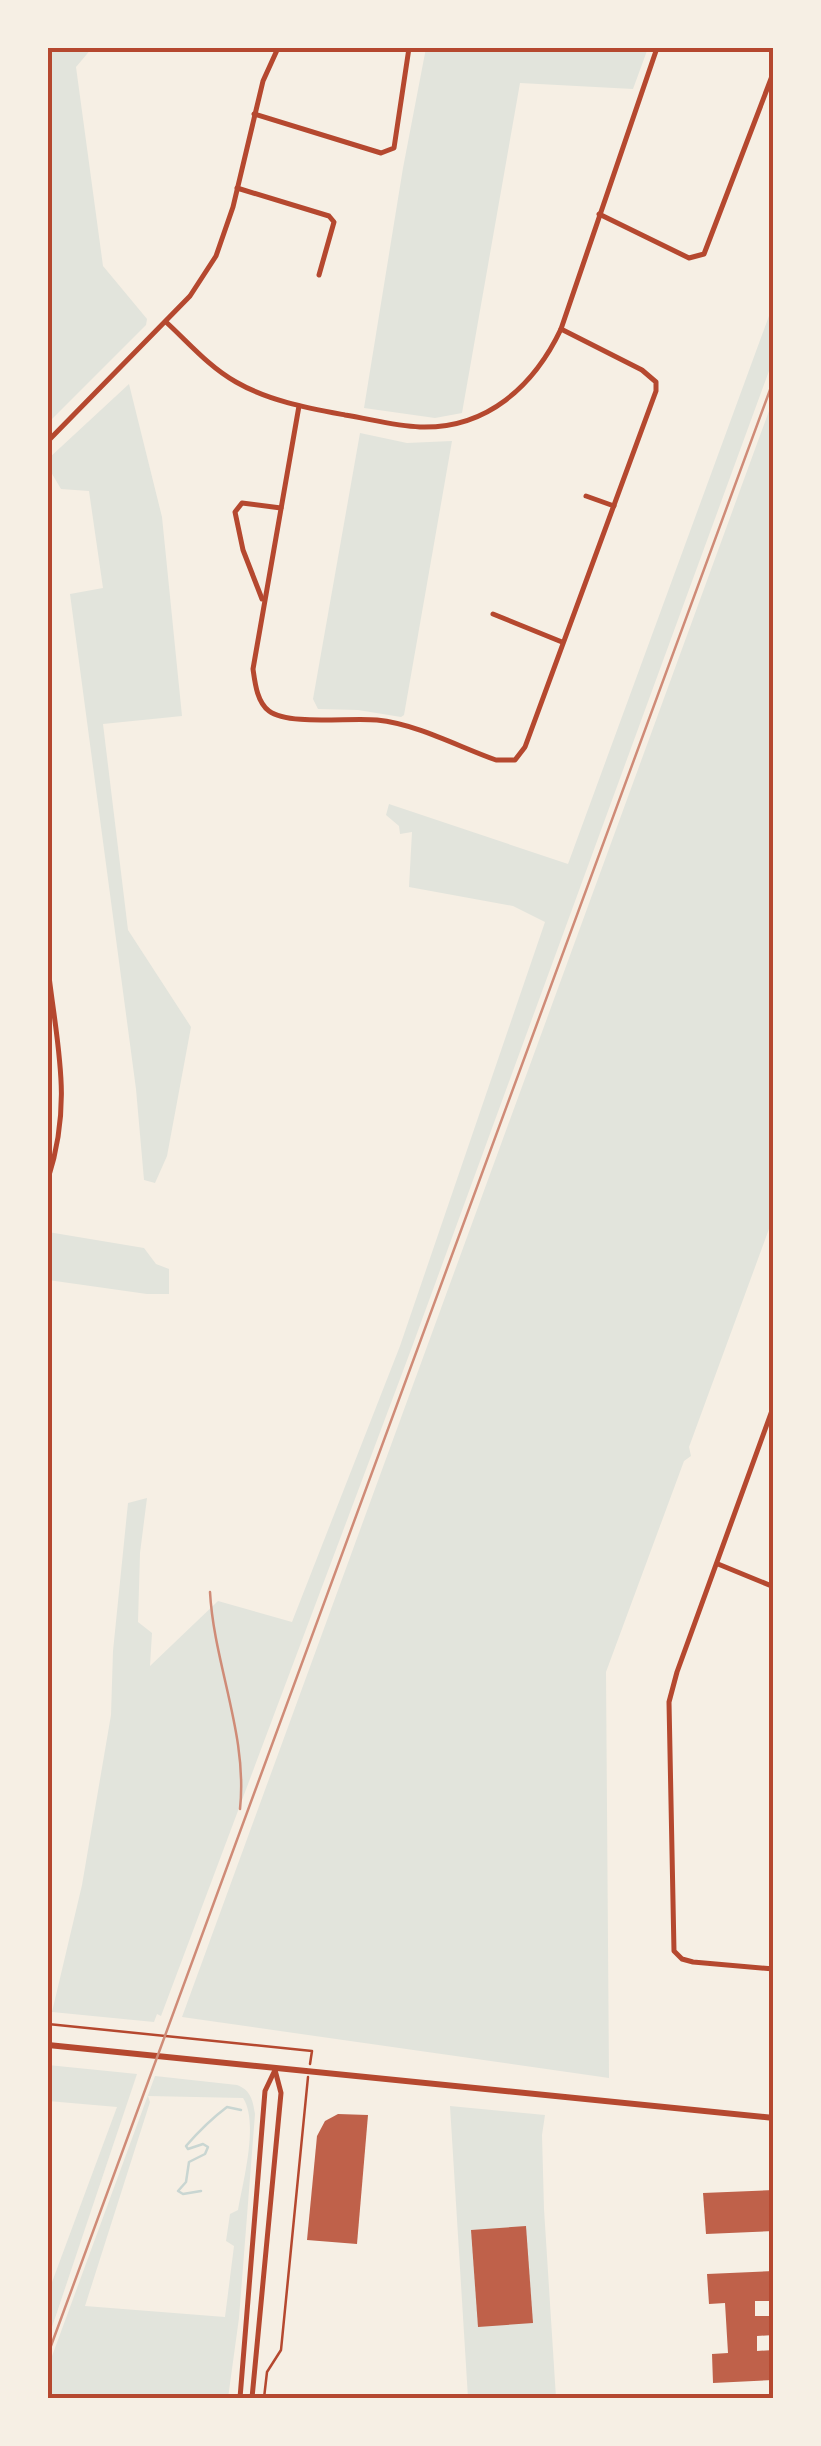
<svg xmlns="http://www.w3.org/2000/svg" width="821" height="2446" font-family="'DejaVu Sans',sans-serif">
	<rect width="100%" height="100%" fill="#f6efe4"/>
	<!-- green -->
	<g fill="#e2e4dc" fill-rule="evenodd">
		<polygon points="48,48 92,48 76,67 103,266 147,319 146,325 48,423"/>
		<polygon points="426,48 648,48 633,89 520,83 462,413 435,418 364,408 403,168"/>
		<polygon points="773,305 773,360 412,1347 161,2016 157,2014 154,2022 52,2012 82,1885 111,1715 113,1651 128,1503 147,1498 140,1553 138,1622 152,1633 150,1666 218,1601 292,1622 400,1346 545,922 513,906 409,887 412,832 400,834 399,826 386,815 389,804 568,864"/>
		<polygon points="129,384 162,517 182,716 103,724 128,930 191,1027 167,1156 155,1183 144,1180 136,1089 70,594 103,588 89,491 61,489 48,467 48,459"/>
		<polygon points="773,400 773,1218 689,1447 691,1456 684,1461 606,1672 609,2078 182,2017"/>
		<polygon points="360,433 407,443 452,441 404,715 401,717 358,710 318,709 313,699"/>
		<polygon points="48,1232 144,1248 156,1264 169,1269 169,1294 147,1294 48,1280"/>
		<polygon points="48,2065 137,2074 48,2339 48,2293 117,2107 48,2101"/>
		<path d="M155 2076 237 2085C251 2090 253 2101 255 2114L239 2318 228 2398H48V2367ZM148 2096 243 2098C259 2122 243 2182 238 2210L230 2214 226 2241 234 2246 225 2317 85 2306 150 2102Z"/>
		<polygon points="450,2106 545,2115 542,2135 544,2209 556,2398 468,2398"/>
	</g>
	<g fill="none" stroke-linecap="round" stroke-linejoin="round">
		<!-- stream -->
		<path stroke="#c9d6d2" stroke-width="2.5" d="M201 2191 183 2194 178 2191 186 2182 189 2162 205 2154 208 2147 203 2144 188 2149 186 2146C199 2131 211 2119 227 2107L241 2110"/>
	</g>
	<!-- building -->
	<g fill="#bf614a">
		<polygon points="338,2114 368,2115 357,2244 307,2240 317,2136 325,2121"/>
		<polygon points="774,2190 774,2231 706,2234 703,2193"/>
		<polygon points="526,2226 533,2323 478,2327 471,2230"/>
		<polygon points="774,2271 774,2301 755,2301 755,2316 774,2316 774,2335 757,2336 757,2351 774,2350 774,2380 713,2383 712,2354 728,2353 725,2303 709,2304 707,2274"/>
	</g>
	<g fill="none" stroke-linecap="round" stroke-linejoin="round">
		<!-- path -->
		<g stroke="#b5482f" stroke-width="2.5">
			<polyline points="48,2024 312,2051 310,2064"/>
			<polyline points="264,2398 267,2372 281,2350 308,2077"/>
		</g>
		<!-- minor -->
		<g stroke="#b5482f" stroke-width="5">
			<polyline points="254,114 381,153 394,148 409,48"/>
			<polyline points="237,188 329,216 334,222 319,275"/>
			<polyline points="599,214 689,258 704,254 774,71"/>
			<path d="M299 406 253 669C255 683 257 702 269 711 289 726 351 717 377 720 417 724 459 747 496 760H515L525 747 656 391V382L642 370 561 329"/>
			<polyline points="586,496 614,506"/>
			<polyline points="262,599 243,550 235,512 242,503 281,508"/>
			<polyline points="493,614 562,642"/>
			<polyline points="774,1405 677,1672 669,1702 674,1951 682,1959 693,1962 774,1969"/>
			<polyline points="718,1564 774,1587"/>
		</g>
		<!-- tertiary -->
		<g stroke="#b5482f" stroke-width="5">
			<path d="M166 322C188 342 209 367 236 382 269 401 308 408 345 415 370 419 395 426 420 427 487 429 534 386 561 329L657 48"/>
			<polyline points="48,441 190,296 216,256 233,207 263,81 278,48"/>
			<path d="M48 968C57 1047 73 1101 48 1179"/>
			<polyline points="240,2398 265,2091 275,2070"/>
			<polyline points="252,2398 281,2093 275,2070"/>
		</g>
		<!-- secondary -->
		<polyline stroke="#b5482f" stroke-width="6" points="48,2045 774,2118"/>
		<!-- rail -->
		<g stroke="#cf8b77" stroke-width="2.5">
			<path d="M210 1592C214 1665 248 1735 240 1809"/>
			<polyline points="48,2354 774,379"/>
		</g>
	</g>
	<!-- border -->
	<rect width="821" height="2446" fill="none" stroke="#f6efe4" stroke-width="100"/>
	<rect x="50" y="50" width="721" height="2346" fill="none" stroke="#b5482f" stroke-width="4"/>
</svg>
